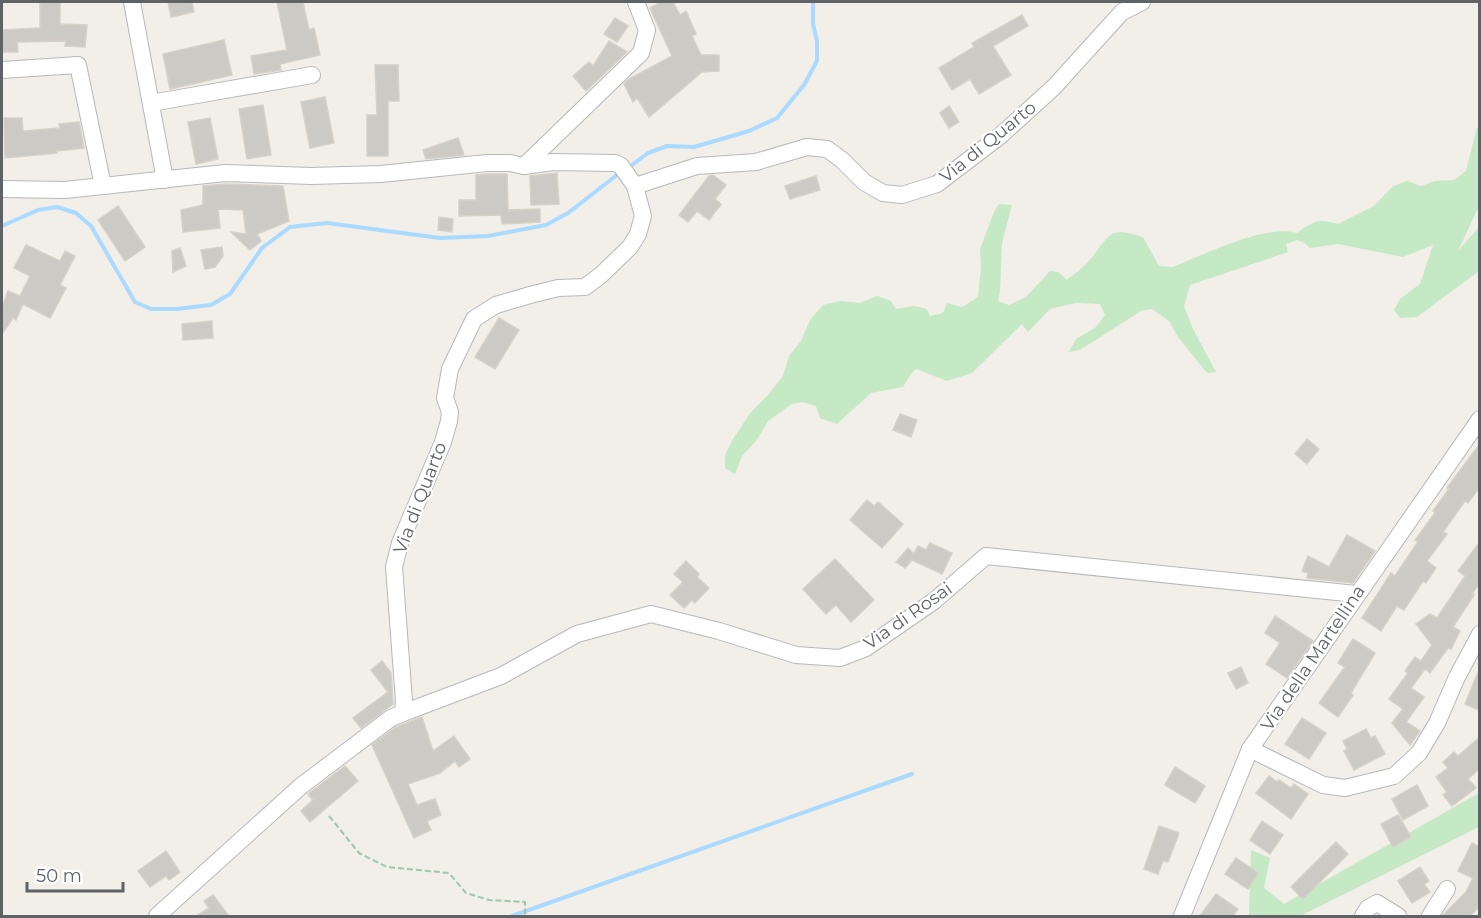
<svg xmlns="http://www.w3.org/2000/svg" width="1481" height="918" font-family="Montserrat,sans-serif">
	<rect width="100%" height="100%" fill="#f1efe8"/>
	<!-- green -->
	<g fill="#c5e8c5">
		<path d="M1477 127 1480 132 1479 206 1458 251 1479 227V271L1417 317 1400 318 1394 310 1400 299 1420 284 1433 245 1403 257 1338 244 1310 248 1305 243 1297 240 1286 244 1288 252 1190 285 1184 306 1193 329 1216 372 1207 373 1178 337 1169 321 1152 309 1141 311 1080 350 1069 352 1076 339 1095 328 1105 315 1100 304 1076 303 1050 309 1028 332 1022 324 972 373 947 381 916 369 911 374 903 387 871 393 837 424 820 418 816 406 803 402 792 404 768 421 756 441 742 456 735 474 725 468V455L733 439 751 412 768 395 783 376 789 356 801 341 810 320 823 305 840 301 860 303 877 296 891 301 896 309 914 306 927 309 930 316 943 313 947 303 962 307 978 297 981 268 980 249 994 212 999 204 1012 205 1002 243 1000 291 998 301 1009 305 1026 297 1050 271 1058 272 1067 280C1074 274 1083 268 1089 261 1110 236 1107 225 1143 237L1159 266 1173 267C1205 254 1264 224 1297 233 1314 221 1318 218 1338 224L1374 206 1393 186 1407 181 1421 186 1435 181 1454 180 1466 171Z"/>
		<polygon points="1479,793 1479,827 1300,916 1249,916 1251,850 1270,858 1264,888 1284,904"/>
	</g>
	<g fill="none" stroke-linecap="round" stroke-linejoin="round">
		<!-- stream -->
		<g stroke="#aadaff" stroke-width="4">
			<polyline points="632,165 648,153 667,146 694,147 749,131 777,118 804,85 817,61 817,41 813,24 813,2"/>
			<polyline points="2,226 38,210 57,207 76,213 91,226 135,302 151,309 176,309 211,305 230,294 262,248 290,227 327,223 440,238 488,236 546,225 568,213 617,175"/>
			<polyline points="512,916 912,774"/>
		</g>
	</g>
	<!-- building -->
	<g fill="#cccac5" stroke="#d6d1c6" stroke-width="1.5">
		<polygon points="40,2 60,2 60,24 87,25 85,47 65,46 66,41 17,42 18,52 2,52 2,30 40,28"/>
		<polygon points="168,2 192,2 194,12 171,17"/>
		<polygon points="277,2 303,2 309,30 314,28 320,55 280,64 281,70 254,74 251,56 287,50"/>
		<polygon points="661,2 673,2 680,15 686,11 696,34 692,36 701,55 719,55 719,71 702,72 649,117 637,98 633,102 624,84 629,79 672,56 650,8"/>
		<polygon points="1022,15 1028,26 993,46 1011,75 979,94 970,79 952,90 939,68 974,47 972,43"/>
		<polygon points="615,18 628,26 617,42 604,34"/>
		<polygon points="224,40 232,75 170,89 163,54"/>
		<polygon points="609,41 627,52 586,91 573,76 589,62 593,66"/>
		<polygon points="375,65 398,65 399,101 388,101 388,156 367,156 367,115 377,115"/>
		<polygon points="325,97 334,143 310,148 301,102"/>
		<polygon points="263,105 271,155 247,159 239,109"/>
		<polygon points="949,106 959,122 949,128 940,113"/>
		<polygon points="4,118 22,118 23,131 60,128 59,124 79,122 84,148 56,151 57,153 5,158"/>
		<polygon points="210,118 218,159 196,164 188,122"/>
		<polygon points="458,138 464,155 426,159 423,150"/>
		<polygon points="557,173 559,204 531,205 530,176"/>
		<polygon points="488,174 507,174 508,210 540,209 540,222 502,224 501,215 459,216 459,200 476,200 476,175"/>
		<polygon points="713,175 726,185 715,199 721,204 709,220 697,211 688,222 679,215 709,176"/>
		<polygon points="816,176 820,190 790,199 785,186"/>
		<polygon points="225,184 283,186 289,221 257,234 261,241 250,250 231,232 246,234 243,210 218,209 220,228 183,232 181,210 203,205 203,186"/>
		<polygon points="118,206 145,247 125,261 98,220"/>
		<polygon points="439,217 453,219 452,232 438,230"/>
		<polygon points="26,245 60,261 65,251 75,256 60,285 66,288 50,318 23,304 16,320 13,318 2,334 2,308 8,291 20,296 30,276 14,268"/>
		<polygon points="222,247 223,256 215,267 205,269 201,250"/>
		<polygon points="180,248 186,266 173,272 172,251"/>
		<polygon points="499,318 519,330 495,369 475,357"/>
		<polygon points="212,321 213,338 183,340 182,324"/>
		<polygon points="900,414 917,420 911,437 893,430"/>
		<polygon points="1307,439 1319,449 1307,464 1295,454"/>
		<polygon points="1479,445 1479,488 1468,503 1465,501 1443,532 1447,534 1427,561 1436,568 1426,583 1423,581 1404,610 1397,606 1381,631 1362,618 1391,573 1395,576 1418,542 1415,540 1435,513 1433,511 1449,489 1447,488"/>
		<polygon points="867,500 874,506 878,502 903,524 882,548 850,520"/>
		<polygon points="1347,535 1375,551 1353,583 1307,578 1308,573 1302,571 1308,556 1329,567"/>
		<polygon points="930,543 952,553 942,574 912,560 905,568 896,562 908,548 914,554 918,546 926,550"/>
		<polygon points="1479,543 1479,584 1472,594 1474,595 1453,627 1460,631 1451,649 1448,648 1430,673 1425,669 1411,688 1424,697 1406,722 1420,731 1410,745 1392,723 1403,709 1389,699 1408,673 1405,671 1415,657 1421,661 1432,645 1416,624 1430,614 1437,618 1465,576 1458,571"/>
		<polygon points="835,559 874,600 851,622 836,605 826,614 803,589"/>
		<polygon points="686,561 699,574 697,577 709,588 695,603 692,600 684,608 670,595 683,582 674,574"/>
		<polygon points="1275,616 1313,641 1287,678 1266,664 1280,643 1265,633"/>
		<polygon points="1353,639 1375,653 1351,693 1353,695 1338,717 1319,703 1345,667 1338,663"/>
		<polygon points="382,661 391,673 393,704 361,728 353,718 388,692 371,670"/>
		<polygon points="1241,667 1248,683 1236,689 1228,673"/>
		<polygon points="1479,670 1479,710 1465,704"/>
		<polygon points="422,717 433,751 454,736 470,759 459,767 455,761 440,773 408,784 417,805 435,799 441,815 427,821 431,830 414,838 372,745 396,727"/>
		<polygon points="1302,718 1326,733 1309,759 1285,744"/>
		<polygon points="1366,729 1371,738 1375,736 1385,754 1354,770 1344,751 1347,749 1343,741"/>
		<polygon points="1479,738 1479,769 1468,779 1476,788 1452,806 1443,795 1447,792 1436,777 1448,768 1443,762 1454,752 1458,756"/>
		<polygon points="345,766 358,781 310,822 301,811 313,800 308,794"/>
		<polygon points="1175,767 1205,786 1195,803 1165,785"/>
		<polygon points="1269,776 1277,782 1279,780 1291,788 1294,784 1308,794 1291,819 1256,793"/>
		<polygon points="1417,785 1428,806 1403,820 1392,799"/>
		<polygon points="1398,815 1411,837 1393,847 1381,824"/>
		<polygon points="1262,821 1283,835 1270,854 1250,840"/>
		<polygon points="1159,826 1179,833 1168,862 1163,861 1158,874 1144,869"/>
		<polygon points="1336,842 1348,854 1303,899 1291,887"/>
		<polygon points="1472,843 1479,847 1479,907 1470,916 1442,916 1466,892 1473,878 1458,871"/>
		<polygon points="166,851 180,872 169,880 166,876 150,887 138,871"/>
		<polygon points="1236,858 1258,873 1248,889 1225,874"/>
		<polygon points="1420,867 1429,881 1424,884 1430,892 1412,903 1398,881"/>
		<polygon points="1216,894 1238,909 1233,916 1200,916"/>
		<polygon points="213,895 229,916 196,916 209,908 204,901"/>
	</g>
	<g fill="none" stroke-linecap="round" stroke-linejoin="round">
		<!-- minor casing -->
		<g stroke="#b5b8bc" stroke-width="18">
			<g id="minor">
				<polyline points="132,2 165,180"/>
				<polyline points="2,70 78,65 103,186"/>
				<polyline points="151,103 312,75"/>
				<polyline points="524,166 641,53 647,30 636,2"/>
				<polyline points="635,186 697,166 756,162 807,147 827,149 842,160 864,182 883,193 902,195 937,184 1000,136 1054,87 1122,12 1142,2"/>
				<polyline points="2,189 65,190 225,173 311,176 381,174 487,163 510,163 524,166 553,162 615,163 621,166 635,186 643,216 638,234 630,247 601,275 585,287 558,288 530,295 496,305 474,319 450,369 445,398 450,412 449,421 443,442 400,543 394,567 404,701 403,713 391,718 301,786 157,916"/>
				<polyline points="403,713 501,676 577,634 651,614 719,631 796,655 840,658 866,648 934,601 986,556 1356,594"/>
				<polyline points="1250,749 1323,785 1345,788 1394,776 1419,753 1437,723 1457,677 1480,634"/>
				<polyline points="1182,916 1250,749 1480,419"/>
				<polyline points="1363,916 1368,908 1377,903 1398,916"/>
				<polyline points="1430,916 1447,889"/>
			</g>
		</g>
		<!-- path -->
		<polyline stroke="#9cc7a9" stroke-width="2" stroke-dasharray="6 3" stroke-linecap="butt" points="329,816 359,853 387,867 449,873 466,893 489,900 525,902 525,916"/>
		<!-- minor -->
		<use href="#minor" stroke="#fff" stroke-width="16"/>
	</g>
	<g text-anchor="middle" stroke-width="4.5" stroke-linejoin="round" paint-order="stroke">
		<!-- street labels -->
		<g font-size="18" fill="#5f6368" stroke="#fff">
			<text transform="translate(988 142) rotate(-39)" y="6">Via di Quarto</text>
			<text transform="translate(420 498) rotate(-69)" y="6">Via di Quarto</text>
			<text transform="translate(908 616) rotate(-35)" y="6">Via di Rosai</text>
			<text transform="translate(1313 658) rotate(-56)" y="6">Via della Martellina</text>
		</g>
	</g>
	<!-- border -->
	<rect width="1481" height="918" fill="none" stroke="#5f6368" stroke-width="6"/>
	<!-- scale -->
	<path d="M27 882v9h96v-9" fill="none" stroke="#5f6368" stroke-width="3"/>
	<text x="36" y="882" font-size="18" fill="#5f6368" stroke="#ffffff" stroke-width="4.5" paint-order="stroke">50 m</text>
</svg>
